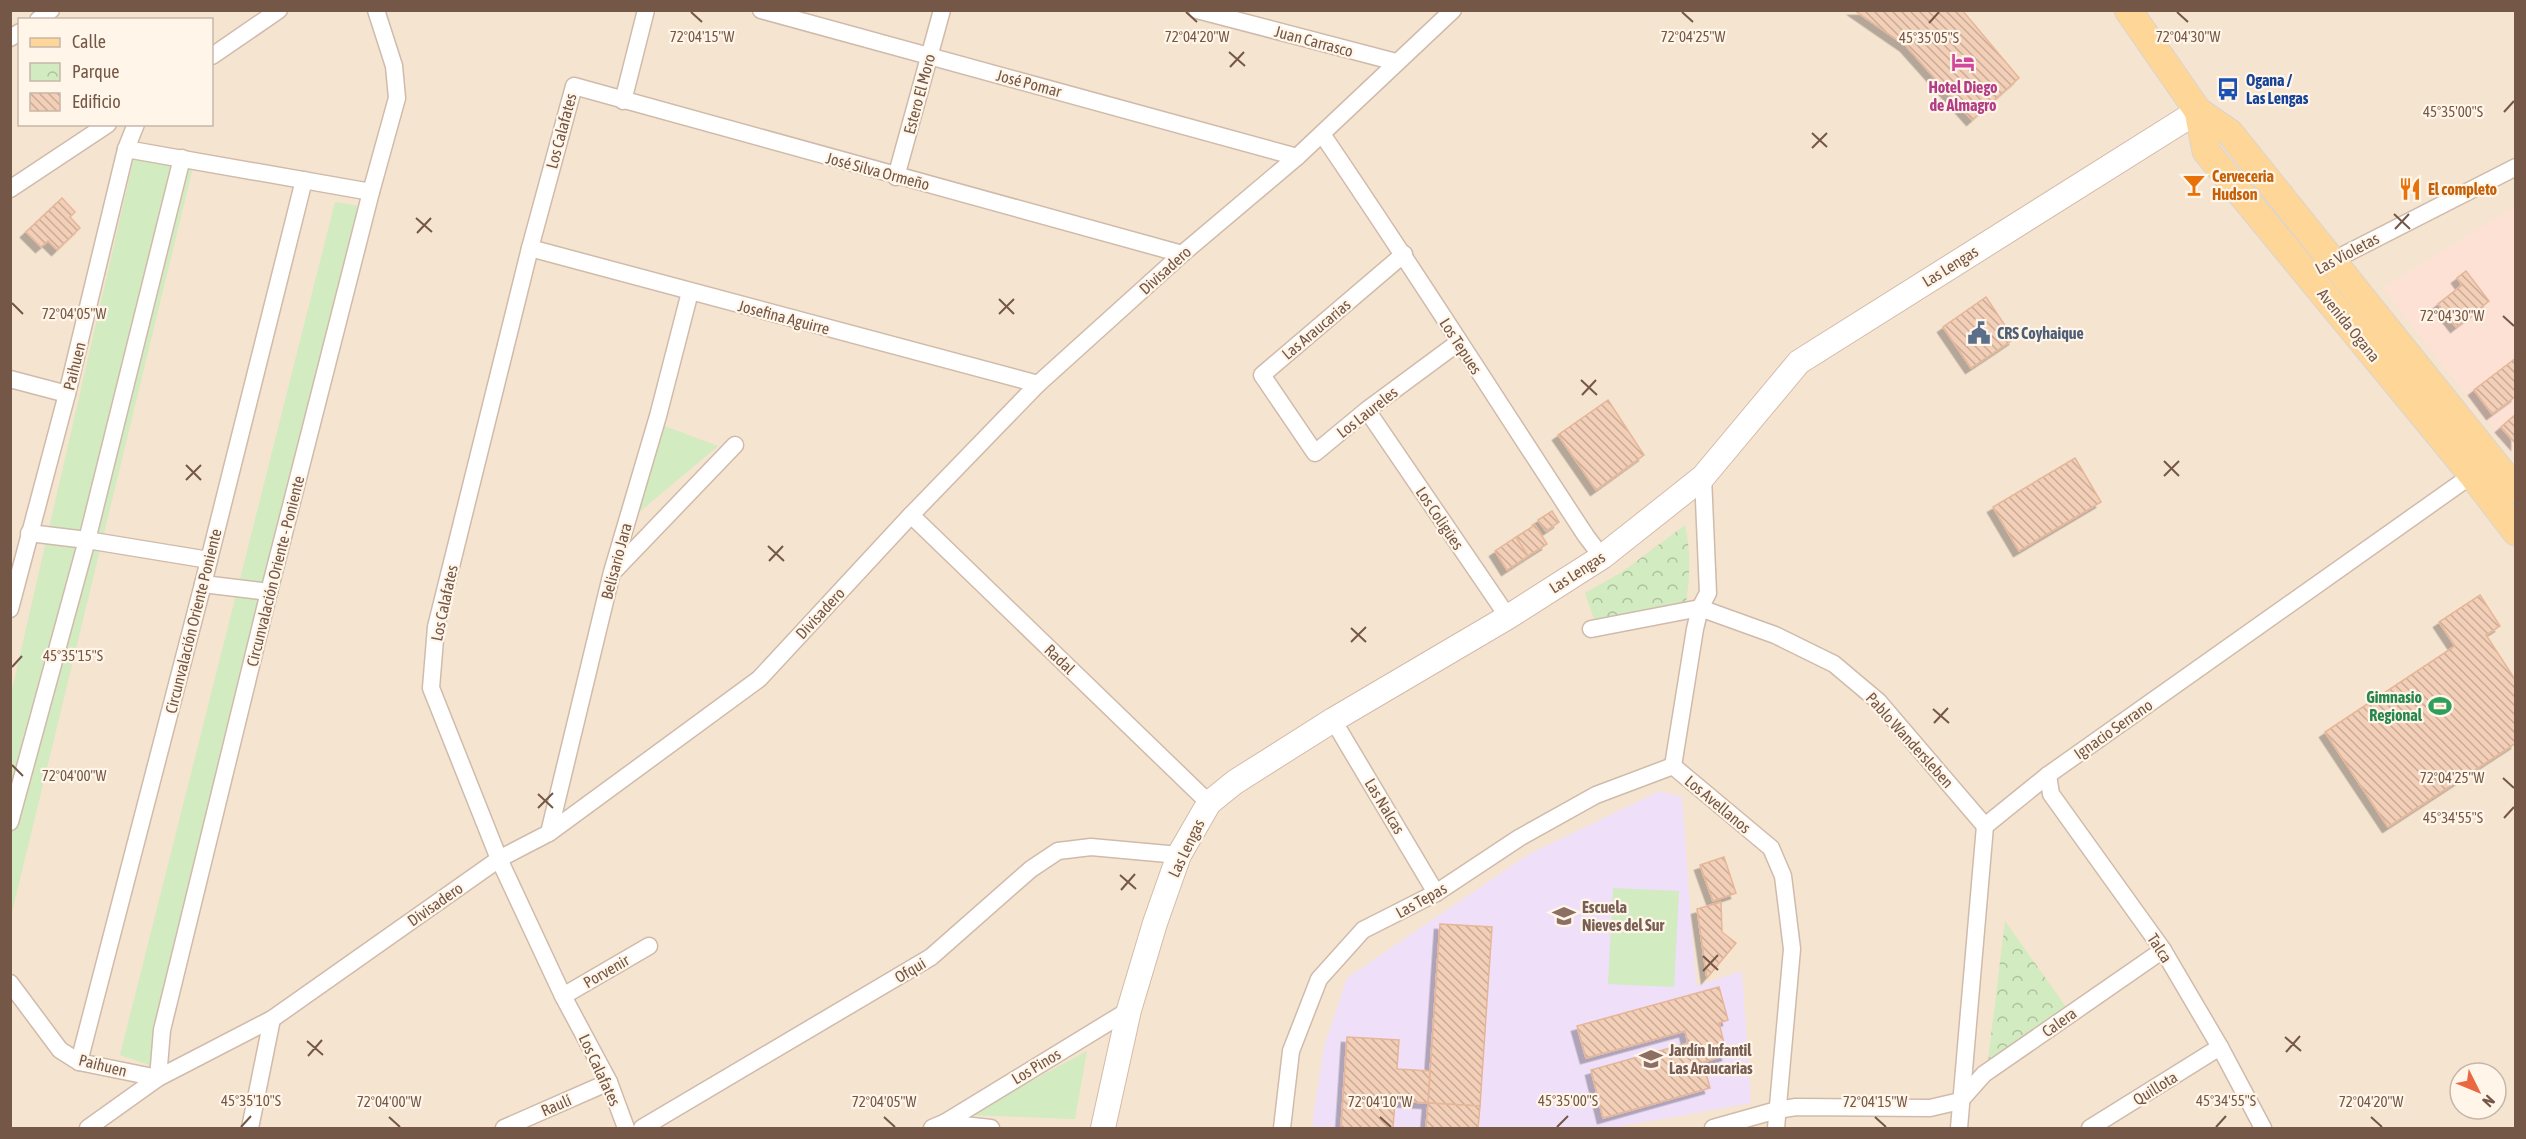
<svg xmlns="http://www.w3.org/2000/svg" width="2526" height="1139" font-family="'Asap Condensed',sans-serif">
	<defs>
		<pattern id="park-crowns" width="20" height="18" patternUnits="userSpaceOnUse" patternTransform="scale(1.5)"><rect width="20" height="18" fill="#d2ebc0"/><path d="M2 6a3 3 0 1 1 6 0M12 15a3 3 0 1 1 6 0" fill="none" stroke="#afc19e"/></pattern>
		<pattern id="building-back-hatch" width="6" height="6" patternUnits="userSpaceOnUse" patternTransform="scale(1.5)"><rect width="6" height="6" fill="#f3cfb8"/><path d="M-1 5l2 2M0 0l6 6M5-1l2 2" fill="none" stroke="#c9ab97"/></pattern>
		<filter id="shadow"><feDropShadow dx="-5.5" dy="5.5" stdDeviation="0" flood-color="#0004"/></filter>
	</defs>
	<rect width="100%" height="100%" fill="#fdf2e2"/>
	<!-- residential -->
	<path fill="#f5e4d0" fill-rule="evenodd" d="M11 11H2515V1128H11ZM20 20H212V124H20ZM2460 1073H2496V1109H2460Z"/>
	<!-- commercial -->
	<polygon fill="#fee1d5" points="2511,209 2516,214 2515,457 2383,288"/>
	<!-- education -->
	<polygon fill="#efdff9" points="1660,791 1682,797 1696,986 1742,971 1751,1103 1612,1128 1313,1128 1313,1118 1324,1047 1347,978 1529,854"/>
	<!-- grass -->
	<g fill="#d2ebc0">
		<polygon points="136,149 194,163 11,916 11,694"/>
		<polygon points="335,202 372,208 155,1067 120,1055"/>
		<polygon points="651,421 718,446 620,528"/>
		<polygon points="1613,888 1679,891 1674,987 1608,984"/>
		<polygon points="1087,1051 1075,1119 968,1115"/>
	</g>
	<!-- park -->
	<g fill="url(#park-crowns)">
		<path d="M1685 525C1691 552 1690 576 1686 603L1594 619 1585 593 1622 572Z"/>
		<polygon points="2005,921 2066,1007 1988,1061"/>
	</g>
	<!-- building -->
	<g fill="url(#building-back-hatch)" stroke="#e6b698" stroke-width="1.5" filter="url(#shadow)">
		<polygon points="1854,10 1962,10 2019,78 1972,120 1906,46"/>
		<polygon points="62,198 75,212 70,217 80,228 57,250 48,241 41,247 26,232"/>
		<polygon points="2466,271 2489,301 2456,327 2438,304 2462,285 2457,278"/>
		<polygon points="1986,297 2014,339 1971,368 1943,327"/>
		<polygon points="2516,358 2516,396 2492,414 2474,390"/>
		<polygon points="1608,400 1644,455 1596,490 1558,435"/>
		<polygon points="2516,414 2516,444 2501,427"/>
		<polygon points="2075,458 2101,502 2019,551 1993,507"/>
		<polygon points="1552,511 1559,522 1546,531 1538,520"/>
		<polygon points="1535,525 1547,544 1528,556 1516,537"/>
		<polygon points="1516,537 1528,556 1507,570 1495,551"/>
		<polygon points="2480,595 2500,626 2486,635 2516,681 2516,743 2388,827 2325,732 2455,646 2439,622"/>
		<polygon points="1724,857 1736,893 1713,901 1700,865"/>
		<polygon points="1721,902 1722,932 1736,943 1707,978 1697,909"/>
		<polygon points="1440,924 1492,927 1480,1106 1428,1103"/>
		<polygon points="1719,987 1728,1020 1719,1023 1727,1055 1703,1062 1710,1088 1603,1118 1591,1070 1688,1043 1685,1031 1586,1058 1577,1026"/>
		<polygon points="1347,1037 1399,1040 1397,1069 1430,1071 1428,1103 1395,1101 1393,1128 1341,1128"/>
		<polygon points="1428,1103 1480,1106 1478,1128 1426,1128"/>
	</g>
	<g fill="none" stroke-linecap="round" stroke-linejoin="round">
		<!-- street casing -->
		<g stroke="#d0bbab" stroke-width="19">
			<g id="street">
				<polyline points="761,10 1297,157"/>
				<polyline points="1197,10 1396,62"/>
				<polyline points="38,20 51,10"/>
				<polyline points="10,38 20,32"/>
				<polyline points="212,56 279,10"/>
				<polyline points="623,101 646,10"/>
				<path d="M1322 134C1412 266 1498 402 1586 536L1602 557"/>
				<polyline points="126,149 371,192"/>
				<polyline points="896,177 942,10"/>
				<polyline points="10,189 108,124"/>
				<polyline points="530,248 1038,384"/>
				<polyline points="1404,254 1262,375 1315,453 1367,410 1459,342"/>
				<polyline points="2326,264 2516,167"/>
				<polyline points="10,379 67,394"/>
				<polyline points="1373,419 1508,617"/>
				<polyline points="911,515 1209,803"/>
				<polyline points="29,533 87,540 209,560"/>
				<polyline points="615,570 735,445"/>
				<polyline points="203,584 269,592"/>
				<polyline points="10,609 67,394 126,149 136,124"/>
				<polyline points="1591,629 1700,608 1775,635 1834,664 1878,701 1985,826"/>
				<polyline points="1333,720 1436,893"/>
				<polyline points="1673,766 1771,848 1783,876 1792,949 1776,1128"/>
				<polyline points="1673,766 1695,629 1700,608 1708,593 1703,477"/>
				<polyline points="2048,775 2051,794 2163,950 2220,1047 2263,1128"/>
				<polyline points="10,822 87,540 182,158"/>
				<polyline points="549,833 612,572 658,416 690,292"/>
				<polyline points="10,983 60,1050 79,1062 158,1078 162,1030 269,592 371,192 397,98 394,66 376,10"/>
				<polyline points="563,996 649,946"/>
				<polyline points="79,1062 203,584 304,180"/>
				<polyline points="944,1123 1129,1010"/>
				<polyline points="88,1128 158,1078 272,1019 499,859 549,833 759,679 911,515 1038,384 1182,254 1297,157 1453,10"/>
				<polyline points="250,1128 272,1019"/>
				<polyline points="504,1128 609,1082"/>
				<polyline points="626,1128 609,1082 563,996 499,859 431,688 436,627 530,248 574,86 1182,254"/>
				<polyline points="642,1128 931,957 1031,869 1058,851 1091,847 1179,855"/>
				<polyline points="932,1128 944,1123 991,1128"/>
				<polyline points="1282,1128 1291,1051 1319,979 1363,930 1436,893 1519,838 1596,795 1673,766"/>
				<polyline points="1713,1128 1777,1110 1796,1107 1930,1108 1960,1101 1984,1074 2163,950"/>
				<polyline points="1959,1128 1985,826 2048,775 2479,470"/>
				<polyline points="2090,1128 2220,1047"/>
			</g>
		</g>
		<!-- secondary casing -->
		<g stroke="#d4bba8" stroke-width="26">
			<polyline id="secondary" points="1103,1128 1129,1010 1155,923 1179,855 1209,803 1235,782 1333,720 1508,617 1602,557 1703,477 1799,362 2198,111"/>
		</g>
		<!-- primary casing -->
		<g stroke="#dbd3cf" stroke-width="29">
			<g id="primary">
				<polyline points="2128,10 2198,111 2230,133 2516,490"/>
				<polyline points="2198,111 2206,151 2473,476 2516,532"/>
			</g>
		</g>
		<!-- street -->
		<use href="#street" stroke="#fff" stroke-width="16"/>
		<!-- secondary -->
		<use href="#secondary" stroke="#fff" stroke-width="24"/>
		<!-- primary -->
		<use href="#primary" stroke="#fed798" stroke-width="27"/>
	</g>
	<!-- ticks -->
	<path fill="none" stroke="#755747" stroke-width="2" d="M691 12 702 22M1186 12 1197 22M1682 12 1693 22M2177 12 2188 22M1929 23 1939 12M1229 52 1245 66M1230 67 1244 52M2504 112 2514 101M1812 133 1827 147M1812 148 1827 133M2394 214 2410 229M416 218 432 232M2395 229 2409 214M417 233 431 218M999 299 1014 314M12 303 23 314M999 314 1014 299M2503 316 2514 326M1581 380 1597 395M1582 395 1596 380M2164 461 2179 476M186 465 201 480M2164 476 2179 461M186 480 201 465M768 546 784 561M769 561 783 546M1351 628 1366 642M1351 642 1366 627M12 667 22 656M1933 709 1949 723M1934 723 1948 708M12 765 23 776M2503 778 2514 788M538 794 553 808M538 808 553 793M2504 818 2514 807M1120 875 1136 889M1121 890 1135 874M1703 956 1718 970M1703 971 1718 955M2285 1037 2301 1051M307 1041 323 1055M2286 1052 2300 1036M308 1056 322 1040M389 1117 400 1127M884 1117 895 1127M1380 1117 1391 1127M1875 1117 1886 1127M2371 1117 2382 1127M241 1127 251 1116M1557 1127 1568 1116M2216 1127 2226 1116"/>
	<!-- icons -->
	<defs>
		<g id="hotel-bare" transform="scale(1.8)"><path d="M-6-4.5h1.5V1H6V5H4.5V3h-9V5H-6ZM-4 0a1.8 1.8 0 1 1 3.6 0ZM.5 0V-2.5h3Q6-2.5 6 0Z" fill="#d1479c" stroke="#fff6e9" stroke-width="2.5" paint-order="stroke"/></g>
		<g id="bus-bare" transform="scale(1.8)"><path d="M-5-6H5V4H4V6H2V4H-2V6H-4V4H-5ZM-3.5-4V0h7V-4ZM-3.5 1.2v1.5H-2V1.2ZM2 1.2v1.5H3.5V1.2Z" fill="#1a4fb4" stroke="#fff6e9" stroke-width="2.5" paint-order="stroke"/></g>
		<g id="bar-bare" transform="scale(1.8)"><path d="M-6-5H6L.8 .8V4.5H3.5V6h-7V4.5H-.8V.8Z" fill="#e8710a" stroke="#fff6e9" stroke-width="2.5" paint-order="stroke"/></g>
		<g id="restaurant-bare" transform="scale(1.8)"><path d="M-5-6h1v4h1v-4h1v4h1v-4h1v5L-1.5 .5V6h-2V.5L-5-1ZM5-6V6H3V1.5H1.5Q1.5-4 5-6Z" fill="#e8710a" stroke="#fff6e9" stroke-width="2.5" paint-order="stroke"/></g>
		<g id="civic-bare" transform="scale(1.8)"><path d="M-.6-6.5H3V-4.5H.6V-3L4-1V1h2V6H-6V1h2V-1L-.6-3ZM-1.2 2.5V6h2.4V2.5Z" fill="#5c6f8a" stroke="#fff6e9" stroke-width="2.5" paint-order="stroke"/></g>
		<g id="stadium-bare" transform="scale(1.8)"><path d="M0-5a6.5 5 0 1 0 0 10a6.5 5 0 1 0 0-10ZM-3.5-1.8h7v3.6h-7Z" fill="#2e9e5b" stroke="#fff6e9" stroke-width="2.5" paint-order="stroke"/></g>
		<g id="school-bare" transform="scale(1.8)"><path d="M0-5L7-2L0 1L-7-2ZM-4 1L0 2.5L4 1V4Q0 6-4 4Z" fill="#8d6e63" stroke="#fff6e9" stroke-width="2.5" paint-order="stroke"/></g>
	</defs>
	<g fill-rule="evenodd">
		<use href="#hotel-bare" x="1963" y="62"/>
		<use href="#bus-bare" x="2228" y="89"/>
		<use href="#bar-bare" x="2194" y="185"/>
		<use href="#restaurant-bare" x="2410" y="189"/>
		<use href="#civic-bare" x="1979" y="333"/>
		<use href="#stadium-bare" x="2440" y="706"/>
		<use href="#school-bare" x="1564" y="916"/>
		<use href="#school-bare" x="1651" y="1059"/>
	</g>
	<g text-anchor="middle" stroke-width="4.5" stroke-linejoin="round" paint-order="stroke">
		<!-- street labels -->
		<g font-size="16" fill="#755747" stroke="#fff6e9">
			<text transform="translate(1314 41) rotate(15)" y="6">Juan Carrasco</text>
			<text transform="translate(1029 83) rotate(15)" y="6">José Pomar</text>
			<text transform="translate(919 94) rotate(-75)" y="6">Estero El Moro</text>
			<text transform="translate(561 131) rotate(-75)" y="6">Los Calafates</text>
			<text transform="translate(878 171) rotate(15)" y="6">José Silva Ormeño</text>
			<text transform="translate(2347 253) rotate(-28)" y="6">Las Violetas</text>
			<text transform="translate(1950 266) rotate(-32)" y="6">Las Lengas</text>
			<text transform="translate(1165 270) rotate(-42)" y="6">Divisadero</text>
			<text transform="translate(784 317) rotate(15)" y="6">Josefina Aguirre</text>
			<text transform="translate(2349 325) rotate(51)" y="6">Avenida Ogana</text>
			<text transform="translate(1316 329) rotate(-40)" y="6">Las Araucarias</text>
			<text transform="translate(1461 346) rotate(57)" y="6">Los Tepues</text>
			<text transform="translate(74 366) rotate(-76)" y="6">Paihuen</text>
			<text transform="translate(1367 412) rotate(-38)" y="6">Los Laureles</text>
			<text transform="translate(1440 518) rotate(56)" y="6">Los Coligües</text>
			<text transform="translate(616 561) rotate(-75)" y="6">Belisario Jara</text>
			<text transform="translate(275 571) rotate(-76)" y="6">Circunvalación Oriente - Poniente</text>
			<text transform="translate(1577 572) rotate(-33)" y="6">Las Lengas</text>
			<text transform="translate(444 603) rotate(-78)" y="6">Los Calafates</text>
			<text transform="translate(820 613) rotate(-47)" y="6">Divisadero</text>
			<text transform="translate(193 621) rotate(-76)" y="6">Circunvalación Oriente Poniente</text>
			<text transform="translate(1060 659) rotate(44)" y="6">Radal</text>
			<text transform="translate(2113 729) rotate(-35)" y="6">Ignacio Serrano</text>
			<text transform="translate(1910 740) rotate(48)" y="6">Pablo Wandersleben</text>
			<text transform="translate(1718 804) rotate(40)" y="6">Los Avellanos</text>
			<text transform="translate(1385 806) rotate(59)" y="6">Las Nalcas</text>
			<text transform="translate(1186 848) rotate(-64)" y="6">Las Lengas</text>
			<text transform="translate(1421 900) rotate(-29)" y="6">Las Tepas</text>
			<text transform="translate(435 904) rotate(-35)" y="6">Divisadero</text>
			<text transform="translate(2160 948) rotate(57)" y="6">Talca</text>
			<text transform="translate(910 970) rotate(-31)" y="6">Ofqui</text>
			<text transform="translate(606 971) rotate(-30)" y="6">Porvenir</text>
			<text transform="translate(2059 1022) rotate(-35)" y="6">Calera</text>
			<text transform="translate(103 1065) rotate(14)" y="6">Paihuen</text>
			<text transform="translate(1036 1066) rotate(-31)" y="6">Los Pinos</text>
			<text transform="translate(600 1070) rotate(65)" y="6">Los Calafates</text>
			<text transform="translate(2155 1088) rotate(-32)" y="6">Quillota</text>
			<text transform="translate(556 1105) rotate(-24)" y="6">Raulí</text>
		</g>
		<!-- transit labels -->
		<g font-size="16" font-weight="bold" fill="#164399" stroke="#fff6e9" text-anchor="start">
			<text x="2246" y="86">Ogana /<tspan x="2246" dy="18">Las Lengas</tspan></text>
		</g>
		<!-- hotel labels -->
		<g font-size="16" font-weight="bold" fill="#b23c85" stroke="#fff6e9">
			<text x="1963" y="93">Hotel Diego<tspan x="1963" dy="18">de Almagro</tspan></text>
		</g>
		<!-- food labels -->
		<g font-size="16" font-weight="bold" fill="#c56008" stroke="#fff6e9" text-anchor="start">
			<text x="2212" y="182">Cerveceria<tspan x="2212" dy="18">Hudson</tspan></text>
			<text x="2428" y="195">El completo</text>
		</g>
		<!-- service labels -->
		<g font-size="16" font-weight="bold" fill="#4e5e75" stroke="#fff6e9" text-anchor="start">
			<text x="1997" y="339">CRS Coyhaique</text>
		</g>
		<!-- leisure labels -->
		<g font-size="16" font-weight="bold" fill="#27864d" stroke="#fff6e9" text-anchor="end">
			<text x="2422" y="703">Gimnasio<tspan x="2422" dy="18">Regional</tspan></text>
		</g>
		<!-- education labels -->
		<g font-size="16" font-weight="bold" fill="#785e54" stroke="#fff6e9" text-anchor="start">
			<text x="1582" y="913">Escuela<tspan x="1582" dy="18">Nieves del Sur</tspan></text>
			<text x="1669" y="1056">Jardín Infantil<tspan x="1669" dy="18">Las Araucarias</tspan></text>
		</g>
	</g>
	<g font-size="15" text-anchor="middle" fill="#755747" stroke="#fff6e9" stroke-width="4.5" stroke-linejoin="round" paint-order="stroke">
		<text x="1197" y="42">72°04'20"W</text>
		<text x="2188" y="42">72°04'30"W</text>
		<text x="702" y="42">72°04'15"W</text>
		<text x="1693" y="42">72°04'25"W</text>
		<text x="1929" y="43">45°35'05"S</text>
		<text x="2453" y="117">45°35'00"S</text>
		<text x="74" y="319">72°04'05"W</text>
		<text x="2452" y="321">72°04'30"W</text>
		<text x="73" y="661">45°35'15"S</text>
		<text x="74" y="781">72°04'00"W</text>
		<text x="2452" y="783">72°04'25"W</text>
		<text x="2453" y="823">45°34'55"S</text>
		<text x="251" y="1106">45°35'10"S</text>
		<text x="1568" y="1106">45°35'00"S</text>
		<text x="2226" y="1106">45°34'55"S</text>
		<text x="389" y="1107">72°04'00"W</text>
		<text x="884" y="1107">72°04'05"W</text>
		<text x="1380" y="1107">72°04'10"W</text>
		<text x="1875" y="1107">72°04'15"W</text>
		<text x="2371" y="1107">72°04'20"W</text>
	</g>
	<!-- border -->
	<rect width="2526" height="1139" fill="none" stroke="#755747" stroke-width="24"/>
	<!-- legend -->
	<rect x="18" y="18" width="195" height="108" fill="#fff6e9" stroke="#c8b6a8" stroke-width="1.5"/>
	<rect x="30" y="38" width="30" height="9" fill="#fed798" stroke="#c8b6a8" stroke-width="1.5"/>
	<text x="72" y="48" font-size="18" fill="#755747">Calle</text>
	<rect x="30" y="63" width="30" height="18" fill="url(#park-crowns)" stroke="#c8b6a8" stroke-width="1.5"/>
	<text x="72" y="78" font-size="18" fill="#755747">Parque</text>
	<rect x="30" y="93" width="30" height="18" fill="url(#building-back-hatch)" stroke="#c8b6a8" stroke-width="1.5"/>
	<text x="72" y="108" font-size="18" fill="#755747">Edificio</text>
	<!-- north arrow -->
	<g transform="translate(2478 1091) rotate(133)"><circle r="28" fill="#fff6e9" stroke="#c8b6a8" stroke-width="1.5"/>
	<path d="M0-4.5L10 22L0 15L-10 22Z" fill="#eb6742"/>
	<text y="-9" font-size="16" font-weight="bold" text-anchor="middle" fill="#755747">N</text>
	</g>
</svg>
